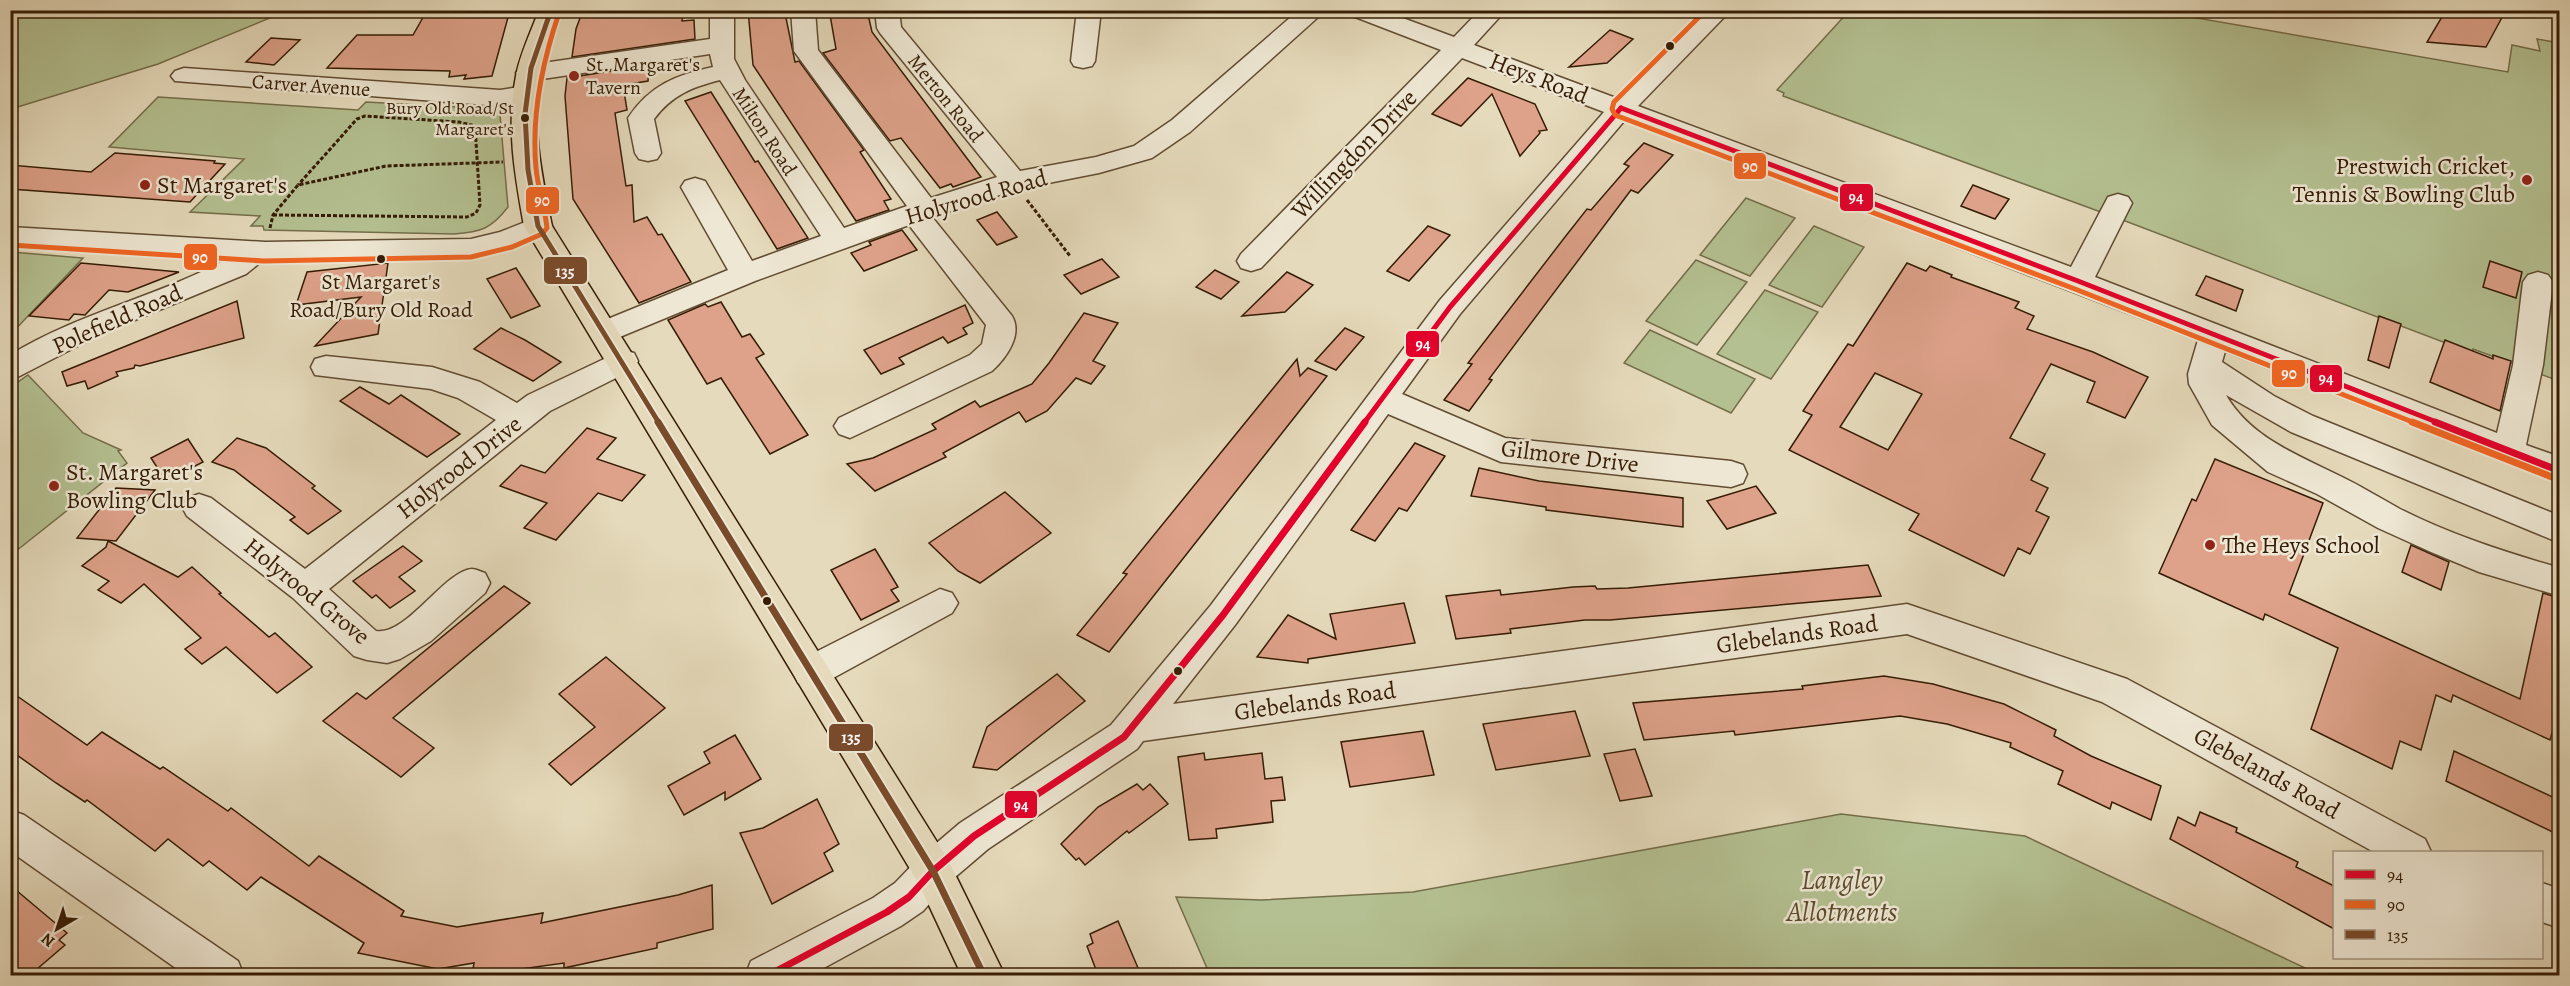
<svg xmlns="http://www.w3.org/2000/svg" width="2570" height="986" font-family="Alegreya,serif">
	<rect width="100%" height="100%" fill="#e5dabb"/>
	<filter id="stains"><feTurbulence type="fractalNoise" baseFrequency=".00333" numOctaves="4"/><feColorMatrix values="0 0 0 0 .2 0 0 0 0 .09 0 0 0 0 .02 0 0 0 .5 -.17"/></filter>
	<radialGradient id="worn" r=".72"><stop offset=".6" stop-color="#630" stop-opacity="0"/><stop offset="1" stop-color="#630" stop-opacity=".3"/></radialGradient>
	<!-- green -->
	<g fill="#b4c091" stroke="#746e4a" stroke-width="1.5">
		<polygon points="11,10 287,10 287,11 158,64 11,109"/>
		<polygon points="1976,10 2072,16 2174,14 2508,72 2512,45 2540,51 2537,39 2559,43 2559,381 2473,349 2472,353 2120,219 1783,96 1784,93 1777,90 1849,11"/>
		<path d="M158 97 358 110 366 102 494 109 500 115 508 207C491 229 481 232 454 234L264 230 263 226H251L260 216 190 212 244 159 109 147Z"/>
		<polygon points="1746,198 1795,218 1750,276 1700,255"/>
		<polygon points="1814,226 1864,247 1822,307 1769,285"/>
		<polygon points="11,252 83,258 11,334 10,252"/>
		<polygon points="1696,260 1747,282 1697,345 1646,321"/>
		<polygon points="1765,290 1818,312 1771,379 1717,354"/>
		<polygon points="1650,330 1755,379 1731,413 1624,363"/>
		<polygon points="28,375 83,433 121,450 118,451 127,463 11,555 11,387"/>
		<polygon points="1841,814 2025,836 2320,975 1210,975 1176,897 1261,900 1413,892"/>
	</g>
	<!-- building -->
	<g fill="#dea28a" stroke="#351c04" stroke-width="1.5" fill-rule="evenodd">
		<polygon points="483,10 510,10 492,76 464,79 466,75 449,77 450,71 327,68 357,35 413,35 425,14 482,13"/>
		<polygon points="583,10 683,10 682,21 694,20 695,39 572,57 576,29"/>
		<polygon points="748,10 785,13 795,62 799,61 864,150 860,152 891,199 884,201 889,210 856,221 753,65"/>
		<polygon points="839,10 867,10 872,32 981,177 953,187 951,184 940,188 901,138 890,141 823,53 836,49 830,15 840,14"/>
		<polygon points="2446,10 2506,10 2486,47 2427,42"/>
		<polygon points="1610,30 1633,39 1607,63 1569,67"/>
		<polygon points="271,38 300,40 274,65 246,62"/>
		<polygon points="649,65 648,81 623,85 627,110 615,113 626,186 632,185 634,222 647,217 658,235 662,234 691,282 639,303 573,199 565,96 567,78"/>
		<polygon points="1468,78 1535,104 1547,130 1539,131 1540,133 1520,156 1492,94 1461,126 1432,114"/>
		<polygon points="711,92 755,162 758,161 808,238 777,249 685,101"/>
		<polygon points="1644,143 1673,155 1638,193 1631,190 1489,379 1492,380 1469,411 1444,400 1472,364 1468,363 1565,237 1587,209 1591,210 1629,166 1624,164"/>
		<polygon points="115,153 215,161 214,163 225,164 190,202 10,189 10,165 91,172"/>
		<polygon points="1973,185 2009,199 1995,219 1961,206"/>
		<polygon points="997,212 1017,237 997,245 977,220"/>
		<polygon points="1428,226 1450,235 1409,281 1387,271"/>
		<polygon points="902,230 917,250 864,271 851,253 871,245 869,242"/>
		<polygon points="1102,259 1119,277 1081,294 1064,275"/>
		<polygon points="2490,261 2522,272 2516,298 2483,287"/>
		<polygon points="81,263 179,272 128,292 109,290 85,315 74,314 69,320 29,316"/>
		<polygon points="388,263 378,334 315,346 361,297 296,305 307,272"/>
		<path d="M1907 263 1926 271 1930 266 1952 275 1951 277 2019 302 2015 308 2034 316 2027 329 2093 352 2148 377 2125 418 2087 402 2095 382 2051 364 2010 438 2045 454 2031 480 2048 488 2036 511 2049 517 2030 554 2018 548 2004 576 1909 530 1919 514 1789 450 1812 415 1803 411 1848 344 1853 346ZM1875 373 1922 394 1888 450 1840 427Z"/>
		<polygon points="516,268 540,306 511,318 487,279"/>
		<polygon points="1215,270 1239,282 1221,299 1196,287"/>
		<polygon points="1287,272 1313,285 1285,312 1242,316"/>
		<polygon points="2206,276 2243,290 2236,311 2196,295"/>
		<polygon points="237,301 244,338 140,366 135,365 134,368 116,372 118,376 88,389 85,381 67,386 62,372"/>
		<polygon points="721,302 742,337 750,334 764,354 756,358 808,435 770,454 721,378 707,384 668,320 705,304 708,307"/>
		<polygon points="965,305 973,323 963,328 967,334 948,343 943,337 899,358 904,364 881,374 864,350"/>
		<polygon points="1084,313 1118,323 1093,361 1105,366 1091,384 1076,378 1047,411 1026,422 1019,412 943,453 946,457 875,491 847,464 873,458 936,429 932,424 975,401 980,407 1032,384 1049,363"/>
		<polygon points="2379,316 2401,324 2389,368 2368,360"/>
		<polygon points="501,328 525,340 561,362 533,381 474,349"/>
		<polygon points="1345,328 1364,337 1336,370 1315,361"/>
		<polygon points="2445,340 2493,359 2493,355 2511,361 2500,411 2430,382"/>
		<polygon points="1297,359 1300,376 1308,368 1327,376 1148,603 1109,652 1077,635 1127,574 1123,573"/>
		<polygon points="360,387 389,404 401,395 460,434 427,457 340,401"/>
		<polygon points="587,428 616,438 597,459 645,475 622,501 598,493 556,540 524,528 547,503 500,486 521,465 545,473"/>
		<polygon points="237,438 266,448 315,486 312,488 341,511 308,534 290,520 295,517 234,470 212,462"/>
		<polygon points="188,439 203,462 166,481 151,458"/>
		<polygon points="1415,443 1445,456 1407,511 1399,508 1375,541 1351,530"/>
		<polygon points="2215,459 2323,503 2289,594 2520,699 2543,593 2559,598 2559,736 2552,733 2550,740 2453,695 2451,702 2436,695 2421,750 2400,741 2392,769 2311,729 2338,648 2265,614 2263,620 2159,573 2192,499 2196,501"/>
		<polygon points="1479,468 1539,481 1683,498 1683,527 1546,510 1546,507 1471,496"/>
		<polygon points="1756,486 1776,513 1727,529 1707,501"/>
		<polygon points="116,488 155,490 116,541 77,538"/>
		<polygon points="1005,492 1051,533 980,583 958,571 929,543"/>
		<polygon points="108,541 178,577 192,567 221,593 219,594 269,637 275,633 312,667 277,693 226,647 202,664 185,649 201,638 144,584 121,603 98,590 109,581 82,566 106,547"/>
		<polygon points="2411,545 2449,562 2441,590 2402,572"/>
		<polygon points="403,546 422,561 399,577 415,591 390,608 376,595 372,598 353,581"/>
		<polygon points="875,549 898,587 891,590 899,601 861,620 831,570"/>
		<polygon points="1868,565 1881,596 1610,620 1585,620 1510,629 1511,633 1456,639 1446,596 1500,590 1501,595 1573,587 1595,586 1597,589 1628,588"/>
		<polygon points="504,586 530,603 393,718 434,748 401,777 323,721 357,693 366,699"/>
		<polygon points="1404,603 1415,643 1308,659 1308,663 1257,657 1288,615 1336,639 1330,614"/>
		<polygon points="606,657 665,708 571,785 549,764 595,727 559,694"/>
		<polygon points="1057,674 1085,701 997,770 973,767 987,727"/>
		<polygon points="1884,676 1933,684 2004,704 2056,730 2054,736 2091,756 2161,786 2151,820 2112,802 2110,809 2058,784 2063,771 2010,747 2011,743 1947,724 1900,716 1735,735 1734,731 1644,740 1633,703 1803,689 1802,686"/>
		<polygon points="10,691 87,745 102,732 160,769 163,767 228,811 231,808 309,866 319,856 404,911 401,916 457,927 543,913 541,923 678,895 712,885 713,929 657,943 657,948 564,968 564,963 476,975 472,975 474,963 438,969 358,953 364,943 261,877 247,890 209,861 203,866 168,839 155,851 87,800 85,802 56,783 10,750"/>
		<polygon points="1575,711 1590,756 1496,770 1483,724"/>
		<polygon points="1423,731 1434,775 1350,787 1341,742"/>
		<polygon points="735,735 761,779 725,800 725,792 684,815 668,786 710,763 704,752"/>
		<polygon points="1635,749 1652,796 1620,801 1604,754"/>
		<polygon points="2454,751 2559,800 2559,835 2446,781"/>
		<polygon points="1204,753 1205,760 1262,753 1265,779 1282,777 1285,800 1271,801 1273,822 1216,829 1217,838 1189,840 1178,757"/>
		<polygon points="1137,784 1143,790 1150,784 1168,804 1129,833 1127,831 1085,865 1079,858 1076,860 1061,844 1098,807"/>
		<polygon points="817,799 839,844 824,853 833,871 772,904 740,833 763,828"/>
		<polygon points="2200,812 2237,828 2236,832 2298,862 2296,867 2334,886 2334,929 2170,839 2178,817 2195,826"/>
		<polygon points="10,885 67,933 59,940 65,945 30,975 10,975"/>
		<polygon points="1118,921 1141,975 1098,975 1087,946 1093,943 1090,934"/>
	</g>
	<g fill="none" stroke-linecap="round" stroke-linejoin="round">
		<!-- minor casing -->
		<g stroke="#614c32" stroke-width="3">
			<g id="minor">
				<path d="M710 10H734V59L745 80 844 228 907 206 794 51 791 10H815L818 50 931 198 997 177 880 33 877 28 875 10H899L901 27 1020 171 1096 157 1134 146 1172 120 1299 10H1326L1190 132 1152 158 1099 173 1018 189 932 217 1012 316C1023 335 1006 358 992 371L850 438 839 434 834 426 839 418 970 355 982 344 986 325 909 225 755 281 615 339 604 343 593 339 589 332 593 325 728 270 681 187 685 181 695 178 705 181 752 261 821 236 720 80C692 87 672 95 654 119L661 153 657 159 648 161 639 159 635 153 628 118C650 85 676 75 713 67L710 54 529 81 520 78 516 73 520 68 529 65 710 39Z"/>
				<polygon points="1077,10 1101,10 1095,61 1092,66 1083,68 1074,66 1071,61"/>
				<path d="M1346 10H1381L1454 37 1480 10H1506L1474 45 1616 98 1705 10H1731L1638 106 2071 267 2108 197 2118 194 2128 197 2132 203 2095 277 2497 433 2513 365 2523 282 2528 275 2538 272 2548 275 2553 282 2543 365 2526 445 2560 457V483L2225 351 2222 362 2274 396 2313 416 2560 516V543L2291 432 2226 395C2251 438 2298 455 2340 476 2361 486 2380 498 2400 509 2451 535 2505 552 2560 568V596L2479 572 2431 552 2378 528 2317 494 2268 472 2212 425 2189 384 2188 374 2198 340 1625 120 1460 314 1402 394 1505 438 1731 461 1743 465 1747 474 1743 483 1731 487 1501 462 1388 414 1235 625 1173 704 1907 604 2127 679 2425 839 2431 852H2374L2102 702 1907 634 1143 741 1137 749 988 849 947 884 923 911 901 926 809 976H745L751 961 873 898 895 883 919 858 960 823 1111 725 1211 605 1440 300 1604 112 1462 58 1261 268 1251 271 1241 268 1237 261 1241 254 1441 50 1350 15Z"/>
				<polygon points="184,68 500,90 526,86 535,89 539,94 535,99 500,106 175,81 171,76 175,71"/>
				<path d="M538 217 548 219 552 226 548 233 518 246 471 257 262 261 246 274 101 334 10 381V355C78 313 157 297 227 259L10 245V227L265 242 471 239 500 232Z"/>
				<path d="M623 350 634 353 638 361 634 369 550 411 329 589 376 631C407 636 444 571 472 569 476 569 481 572 485 573L490 583 485 593 431 641 400 659 387 663 367 660 354 656 293 598 187 516 182 507 187 498 199 494 211 498 305 569 496 420 458 398 431 389 315 375 311 367 315 359 326 356 432 367 480 382 517 403 528 395Z"/>
				<polygon points="940,589 952,593 958,603 952,613 824,683 811,688 798,683 793,672 798,661"/>
				<polygon points="10,810 24,815 238,961 244,976 187,976 10,851"/>
				<polygon points="2542,883 2560,889 2560,928 2542,922"/>
			</g>
		</g>
		<!-- major casing -->
		<g stroke="#351c04" stroke-width="3">
			<path id="major" d="M539 10H563C556 31 547 52 542 73 530 123 542 177 552 226L947 858 1005 976H962L919 884 882 822 524 226C515 176 506 126 516 76 520 54 531 32 539 10Z"/>
		</g>
		<!-- path -->
		<g stroke="#351c04" stroke-width="3" stroke-dasharray="4 2" stroke-linecap="butt">
			<polyline points="1027,200 1070,256"/>
			<polyline points="273,215 467,217 476,213 480,205 475,126 459,122 365,116 357,119 298,185"/>
			<polyline points="270,228 273,215 298,185 386,166 503,162"/>
		</g>
		<!-- minor -->
		<use href="#minor" fill="#eee7d3" fill-rule="evenodd"/>
		<!-- major -->
		<use href="#major" fill="#e5dabb" fill-rule="evenodd"/>
		<!-- bus-1-far1 casing -->
		<g stroke="#eee7d3" stroke-width="9">
			<g id="bus-1-far1">
				<polyline points="1621,108 2078,281 2439,423"/>
				<polyline points="1364,423 1450,307 1621,108"/>
			</g>
		</g>
		<!-- bus-1 casing -->
		<g stroke="#eee7d3" stroke-width="11">
			<g id="bus-1">
				<polyline points="2435,422 2560,471"/>
				<polyline points="767,976 887,912 909,897 933,871 974,836 1124,737 1223,615 1365,422"/>
			</g>
		</g>
		<!-- bus-2-far1 casing -->
		<g stroke="#eee7d3" stroke-width="9">
			<g id="bus-2-far1">
				<polyline points="1706,10 1614,102 1612,109 1615,115 2075,289 2415,423"/>
				<path d="M10 245 264 261 471 257 512 247 542 234 547 228C545 208 538 189 536 168 531 115 542 63 559 13"/>
			</g>
		</g>
		<!-- bus-2 casing -->
		<g stroke="#eee7d3" stroke-width="11">
			<polyline id="bus-2" points="2412,422 2557,479"/>
		</g>
		<!-- bus-3-far1 casing -->
		<g stroke="#eee7d3" stroke-width="9">
			<polyline id="bus-3-far1" points="551,10 531,68 525,114 528,170 538,226 659,423"/>
		</g>
		<!-- bus-3 casing -->
		<g stroke="#eee7d3" stroke-width="11">
			<polyline id="bus-3" points="658,422 933,871 984,976"/>
		</g>
		<!-- bus-1-far1 -->
		<use href="#bus-1-far1" stroke="#e4002b" stroke-width="5"/>
		<!-- bus-1 -->
		<use href="#bus-1" stroke="#e4002b" stroke-width="7"/>
		<!-- bus-2-far1 -->
		<use href="#bus-2-far1" stroke="#f26522" stroke-width="5"/>
		<!-- bus-2 -->
		<use href="#bus-2" stroke="#f26522" stroke-width="7"/>
		<!-- bus-3-far1 -->
		<use href="#bus-3-far1" stroke="#7a4b2a" stroke-width="5"/>
		<!-- bus-3 -->
		<use href="#bus-3" stroke="#7a4b2a" stroke-width="7"/>
	</g>
	<!-- markers -->
	<g fill="#351c04" stroke="#eee7d3" stroke-width="2">
		<circle cx="1670" cy="46" r="5"/>
		<circle cx="525" cy="118" r="5"/>
		<circle cx="381" cy="259" r="5"/>
		<circle cx="767" cy="601" r="5"/>
		<circle cx="1178" cy="671" r="5"/>
	</g>
	<g fill="#8f2418" stroke="#eee7d3" stroke-width="2">
		<circle cx="574" cy="76" r="6"/>
		<circle cx="2527" cy="180" r="6"/>
		<circle cx="145" cy="185" r="6"/>
		<circle cx="54" cy="486" r="6"/>
		<circle cx="2210" cy="545" r="6"/>
	</g>
	<g text-anchor="middle" stroke-width="5" stroke-linejoin="round" paint-order="stroke">
		<!-- far-bus labels -->
		<g font-size="18" fill="#351c04" stroke="#eee7d3" text-anchor="end">
			<text x="514" y="114">Bury Old Road/St<tspan x="514" dy="21">Margaret's</tspan></text>
		</g>
		<!-- far-poi labels -->
		<g font-size="20" fill="#351c04" stroke="#eee7d3" text-anchor="start">
			<text x="586" y="71">St. Margaret's<tspan x="586" dy="23">Tavern</tspan></text>
		</g>
		<!-- far-street labels -->
		<g font-size="20" fill="#351c04" stroke="#eee7d3">
			<text transform="translate(311 85) rotate(4)" y="7">Carver Avenue</text>
			<text transform="translate(946 98) rotate(51)" y="7">Merton Road</text>
			<text transform="translate(765 131) rotate(57)" y="7">Milton Road</text>
		</g>
		<!-- bus labels -->
		<g font-size="22" fill="#351c04" stroke="#eee7d3">
			<text x="381" y="289">St Margaret's<tspan x="381" dy="28">Road/Bury Old Road</tspan></text>
		</g>
		<!-- street labels -->
		<g font-size="24" fill="#351c04" stroke="#eee7d3">
			<text transform="translate(1539 78) rotate(21)" y="8">Heys Road</text>
			<text transform="translate(1354 154) rotate(-46)" y="8">Willingdon Drive</text>
			<text transform="translate(976 197) rotate(-16)" y="8">Holyrood Road</text>
			<text transform="translate(117 319) rotate(-24)" y="8">Polefield Road</text>
			<text transform="translate(1570 456) rotate(7)" y="8">Gilmore Drive</text>
			<text transform="translate(459 467) rotate(-38)" y="8">Holyrood Drive</text>
			<text transform="translate(307 591) rotate(39)" y="8">Holyrood Grove</text>
			<text transform="translate(1797 634) rotate(-8)" y="8">Glebelands Road</text>
			<text transform="translate(1315 701) rotate(-8)" y="8">Glebelands Road</text>
			<text transform="translate(2267 773) rotate(29)" y="8">Glebelands Road</text>
		</g>
		<!-- poi labels -->
		<g font-size="24" fill="#351c04" stroke="#eee7d3" text-anchor="start">
			<text x="2515" y="174" text-anchor="end">Prestwich Cricket,<tspan x="2515" dy="28">Tennis &amp; Bowling Club</tspan></text>
			<text x="157" y="193">St Margaret's</text>
			<text x="66" y="480">St. Margaret's<tspan x="66" dy="28">Bowling Club</tspan></text>
			<text x="2222" y="553">The Heys School</text>
		</g>
		<!-- near-park labels -->
		<g font-size="28" font-style="italic" fill="#5b4d2e" stroke="#eee7d3">
			<text x="1842" y="889">Langley<tspan x="1842" dy="32">Allotments</tspan></text>
		</g>
	</g>
	<g stroke="#eee7d3" stroke-width="2">
		<rect x="1733" y="152" width="34" height="28" rx="6" fill="#f26522"/>
		<rect x="1839" y="183" width="35" height="29" rx="6" fill="#e4002b"/>
		<rect x="525" y="186" width="35" height="29" rx="6" fill="#f26522"/>
		<rect x="183" y="243" width="35" height="28" rx="6" fill="#f26522"/>
		<rect x="543" y="256" width="45" height="29" rx="6" fill="#7a4b2a"/>
		<rect x="1405" y="330" width="35" height="28" rx="6" fill="#e4002b"/>
		<rect x="2271" y="359" width="35" height="29" rx="6" fill="#f26522"/>
		<rect x="2309" y="364" width="34" height="29" rx="6" fill="#e4002b"/>
		<rect x="828" y="723" width="46" height="29" rx="6" fill="#7a4b2a"/>
		<rect x="1004" y="790" width="34" height="29" rx="6" fill="#e4002b"/>
	</g>
	<g font-size="16" text-anchor="middle" font-weight="bold" fill="#fff">
		<text x="1750" y="172">90</text>
		<text x="1856" y="203">94</text>
		<text x="542" y="206">90</text>
		<text x="200" y="263">90</text>
		<text x="565" y="277">135</text>
		<text x="1423" y="350">94</text>
		<text x="2289" y="379">90</text>
		<text x="2326" y="384">94</text>
		<text x="851" y="743">135</text>
		<text x="1021" y="811">94</text>
	</g>
	<!-- margin -->
	<rect width="2570" height="986" fill="none" stroke="#e5dabb" stroke-width="36"/>
	<rect x="12" y="12" width="2546" height="962" fill="none" stroke="#351c04" stroke-width="3"/>
	<rect x="18" y="18" width="2534" height="950" fill="none" stroke="#351c04" stroke-width="1.5"/>
	<!-- legend -->
	<rect x="2333" y="851" width="210" height="108" fill="#eee7d3" stroke="#a49680" stroke-width="1.5"/>
	<rect x="2345" y="870" width="30" height="9" fill="#e4002b" stroke="#a49680" stroke-width="1.5"/>
	<text x="2387" y="881" font-size="18" fill="#351c04">94</text>
	<rect x="2345" y="900" width="30" height="9" fill="#f26522" stroke="#a49680" stroke-width="1.5"/>
	<text x="2387" y="911" font-size="18" fill="#351c04">90</text>
	<rect x="2345" y="930" width="30" height="9" fill="#7a4b2a" stroke="#a49680" stroke-width="1.5"/>
	<text x="2387" y="941" font-size="18" fill="#351c04">135</text>
	<!-- north arrow -->
	<g transform="translate(57 929) rotate(219)" stroke="#eee7d3" stroke-width="4.5" paint-order="stroke">
	<path d="M0-4.5L10 22L0 15L-10 22Z" fill="#351c04"/>
	<text y="-9" font-size="16" font-weight="bold" text-anchor="middle" fill="#351c04">N</text>
	</g>
	<rect width="100%" height="100%" filter="url(#stains)"/>
	<rect width="100%" height="100%" fill="url(#worn)"/>
</svg>
